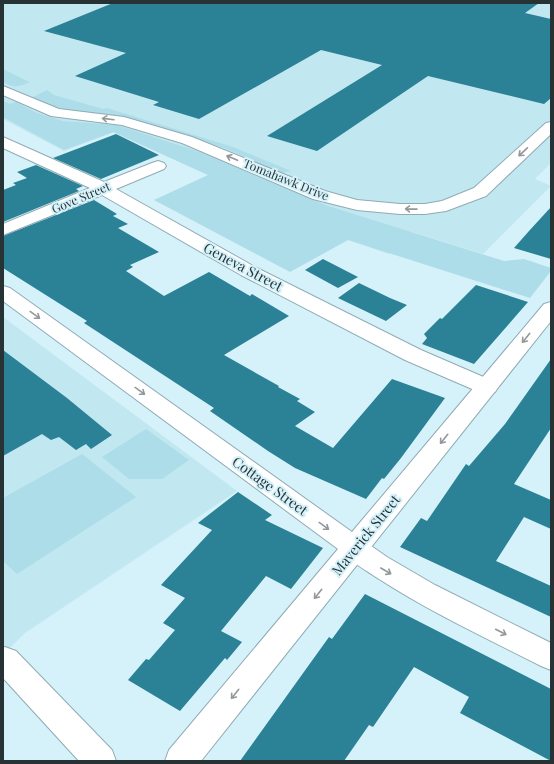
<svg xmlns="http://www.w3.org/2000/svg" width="554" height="764" font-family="'Playfair Display',serif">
	<rect width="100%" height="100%" fill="#d5f2fa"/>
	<!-- built -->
	<g fill="#c1e7f1">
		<polygon points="3,3 551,3 551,163 535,179 551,186 483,254 412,232 389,254 302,224 208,175 115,132 64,151 3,119"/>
		<polygon points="3,317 237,491 25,633 3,655"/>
	</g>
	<!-- green -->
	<g fill="#addde9">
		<path d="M3 69 27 81 30 82C19 87 14 88 3 82Z"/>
		<polygon points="47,90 54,95 103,109 107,108 233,147 291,171 282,173 224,148 129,118 61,110 33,97"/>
		<polygon points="3,101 10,104 16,102 37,113 63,121 117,125 212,156 325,205 504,261 524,259 551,268 551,271 530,298 348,240 290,272 154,200 208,175 113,132 64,150 3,117"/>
		<polygon points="146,429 189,460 162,479 129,479 102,457"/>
		<polygon points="82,454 136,497 17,574 3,561 3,498"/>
	</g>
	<!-- building -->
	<g fill="#2b8195">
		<polygon points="113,3 539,3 525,13 551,19 551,98 544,104 428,76 317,151 267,136 382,65 321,50 199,119 153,105 159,102 75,76 126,53 44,31"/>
		<polygon points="116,134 159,155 101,179 53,158"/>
		<polygon points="36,165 83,186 76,189 79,191 3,222 3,190 16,185 13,183 27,178 17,172"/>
		<polygon points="94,200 117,214 113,216 128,224 118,228 159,252 130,265 133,267 126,271 164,296 209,272 250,296 252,294 289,316 224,355 279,386 278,387 300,399 297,401 315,412 295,426 333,448 392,379 445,398 401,458 384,479 382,478 366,499 295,468 268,451 210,411 214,408 84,323 87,321 3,268 3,236"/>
		<polygon points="551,207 551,259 514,248 529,231"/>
		<polygon points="323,259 358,277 338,288 305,270"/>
		<polygon points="359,283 390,298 407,305 386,321 338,298"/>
		<polygon points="476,285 528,302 474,364 422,344 427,338 424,334 440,318 442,319"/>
		<polygon points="3,350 67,398 112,435 91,449 86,444 76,450 59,437 51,440 42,434 3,456"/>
		<polygon points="551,359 551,428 514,484 551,500 551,529 524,517 496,561 551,586 551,617 400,547 421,518 427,521 466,464 469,466 505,424"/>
		<polygon points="238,492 272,515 265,520 323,548 291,589 266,576 221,631 242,642 227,660 225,658 180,711 128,680 146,659 149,660 175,630 163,623 185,598 161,585 212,530 198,523"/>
		<polygon points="365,594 551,689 551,761 460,713 469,697 414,667 373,727 369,725 344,761 240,761 329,637 332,639"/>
	</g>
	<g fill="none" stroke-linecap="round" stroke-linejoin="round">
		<!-- street casing -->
		<g stroke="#90abb3" stroke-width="2">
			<g id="street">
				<polygon points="3,86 59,109 124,117 192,137 325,191 357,200 400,204 425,204 442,201 474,188 546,123 551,122 551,134 486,196 446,211 425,214 400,214 357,210 313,199 182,143 122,125 51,116 3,95"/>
				<polygon points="3,137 104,182 152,163 158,161 164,163 166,166 164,169 116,189 255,267 421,350 495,382 498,387 495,392 487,394 479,392 405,360 241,275 102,195 3,235 3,224 90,188 3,148"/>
				<path d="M355 538 364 541 387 557 435 585 551 643V670L541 666C486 638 430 612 379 579 366 570 349 562 342 548L346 541Z"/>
				<polygon points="5,647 16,651 112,750 116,761 79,761 3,678 3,648"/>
			</g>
		</g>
		<!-- secondary casing -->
		<g stroke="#90abb3" stroke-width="2">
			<polygon id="secondary" points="3,286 10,288 352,532 544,304 551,302 551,321 201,761 165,761 169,750 338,549 3,301"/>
		</g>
		<!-- street -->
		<use href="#street" fill="#fff" fill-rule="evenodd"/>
		<!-- secondary -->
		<use href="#secondary" fill="#fff" fill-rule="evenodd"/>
	</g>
	<!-- one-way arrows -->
	<defs><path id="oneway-shaft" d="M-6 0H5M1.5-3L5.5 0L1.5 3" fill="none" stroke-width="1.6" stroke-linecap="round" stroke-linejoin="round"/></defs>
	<g stroke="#93989a">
		<use href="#oneway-shaft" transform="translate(108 119) rotate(-173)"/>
		<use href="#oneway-shaft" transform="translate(523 152) rotate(137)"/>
		<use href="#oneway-shaft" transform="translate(232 158) rotate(-157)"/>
		<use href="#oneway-shaft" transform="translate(411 209) rotate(-179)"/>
		<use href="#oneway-shaft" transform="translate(35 315) rotate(36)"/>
		<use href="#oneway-shaft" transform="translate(526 338) rotate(129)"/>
		<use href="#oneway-shaft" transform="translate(140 391) rotate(36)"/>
		<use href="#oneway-shaft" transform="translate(444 439) rotate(129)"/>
		<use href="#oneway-shaft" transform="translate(324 526) rotate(36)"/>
		<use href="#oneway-shaft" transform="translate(386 571) rotate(30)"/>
		<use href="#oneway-shaft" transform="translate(318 594) rotate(129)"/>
		<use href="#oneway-shaft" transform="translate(501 632) rotate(27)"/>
		<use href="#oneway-shaft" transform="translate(235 694) rotate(129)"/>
	</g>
	<g text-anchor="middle" stroke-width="4" stroke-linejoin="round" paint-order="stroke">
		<!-- far-street labels -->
		<g font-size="12" fill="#273235" stroke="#d5f2fa">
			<text transform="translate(286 180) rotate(22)" y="4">Tomahawk Drive</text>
			<text transform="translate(81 198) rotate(-23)" y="4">Gove Street</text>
		</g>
		<!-- street labels -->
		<g font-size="14" fill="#273235" stroke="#d5f2fa">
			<text transform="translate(243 267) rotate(28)" y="5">Geneva Street</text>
			<text transform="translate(270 486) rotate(36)" y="5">Cottage Street</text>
			<text transform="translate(366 535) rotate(-51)" y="5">Maverick Street</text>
		</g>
	</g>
	<!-- border -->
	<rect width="554" height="764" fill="none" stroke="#273235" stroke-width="8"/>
</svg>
